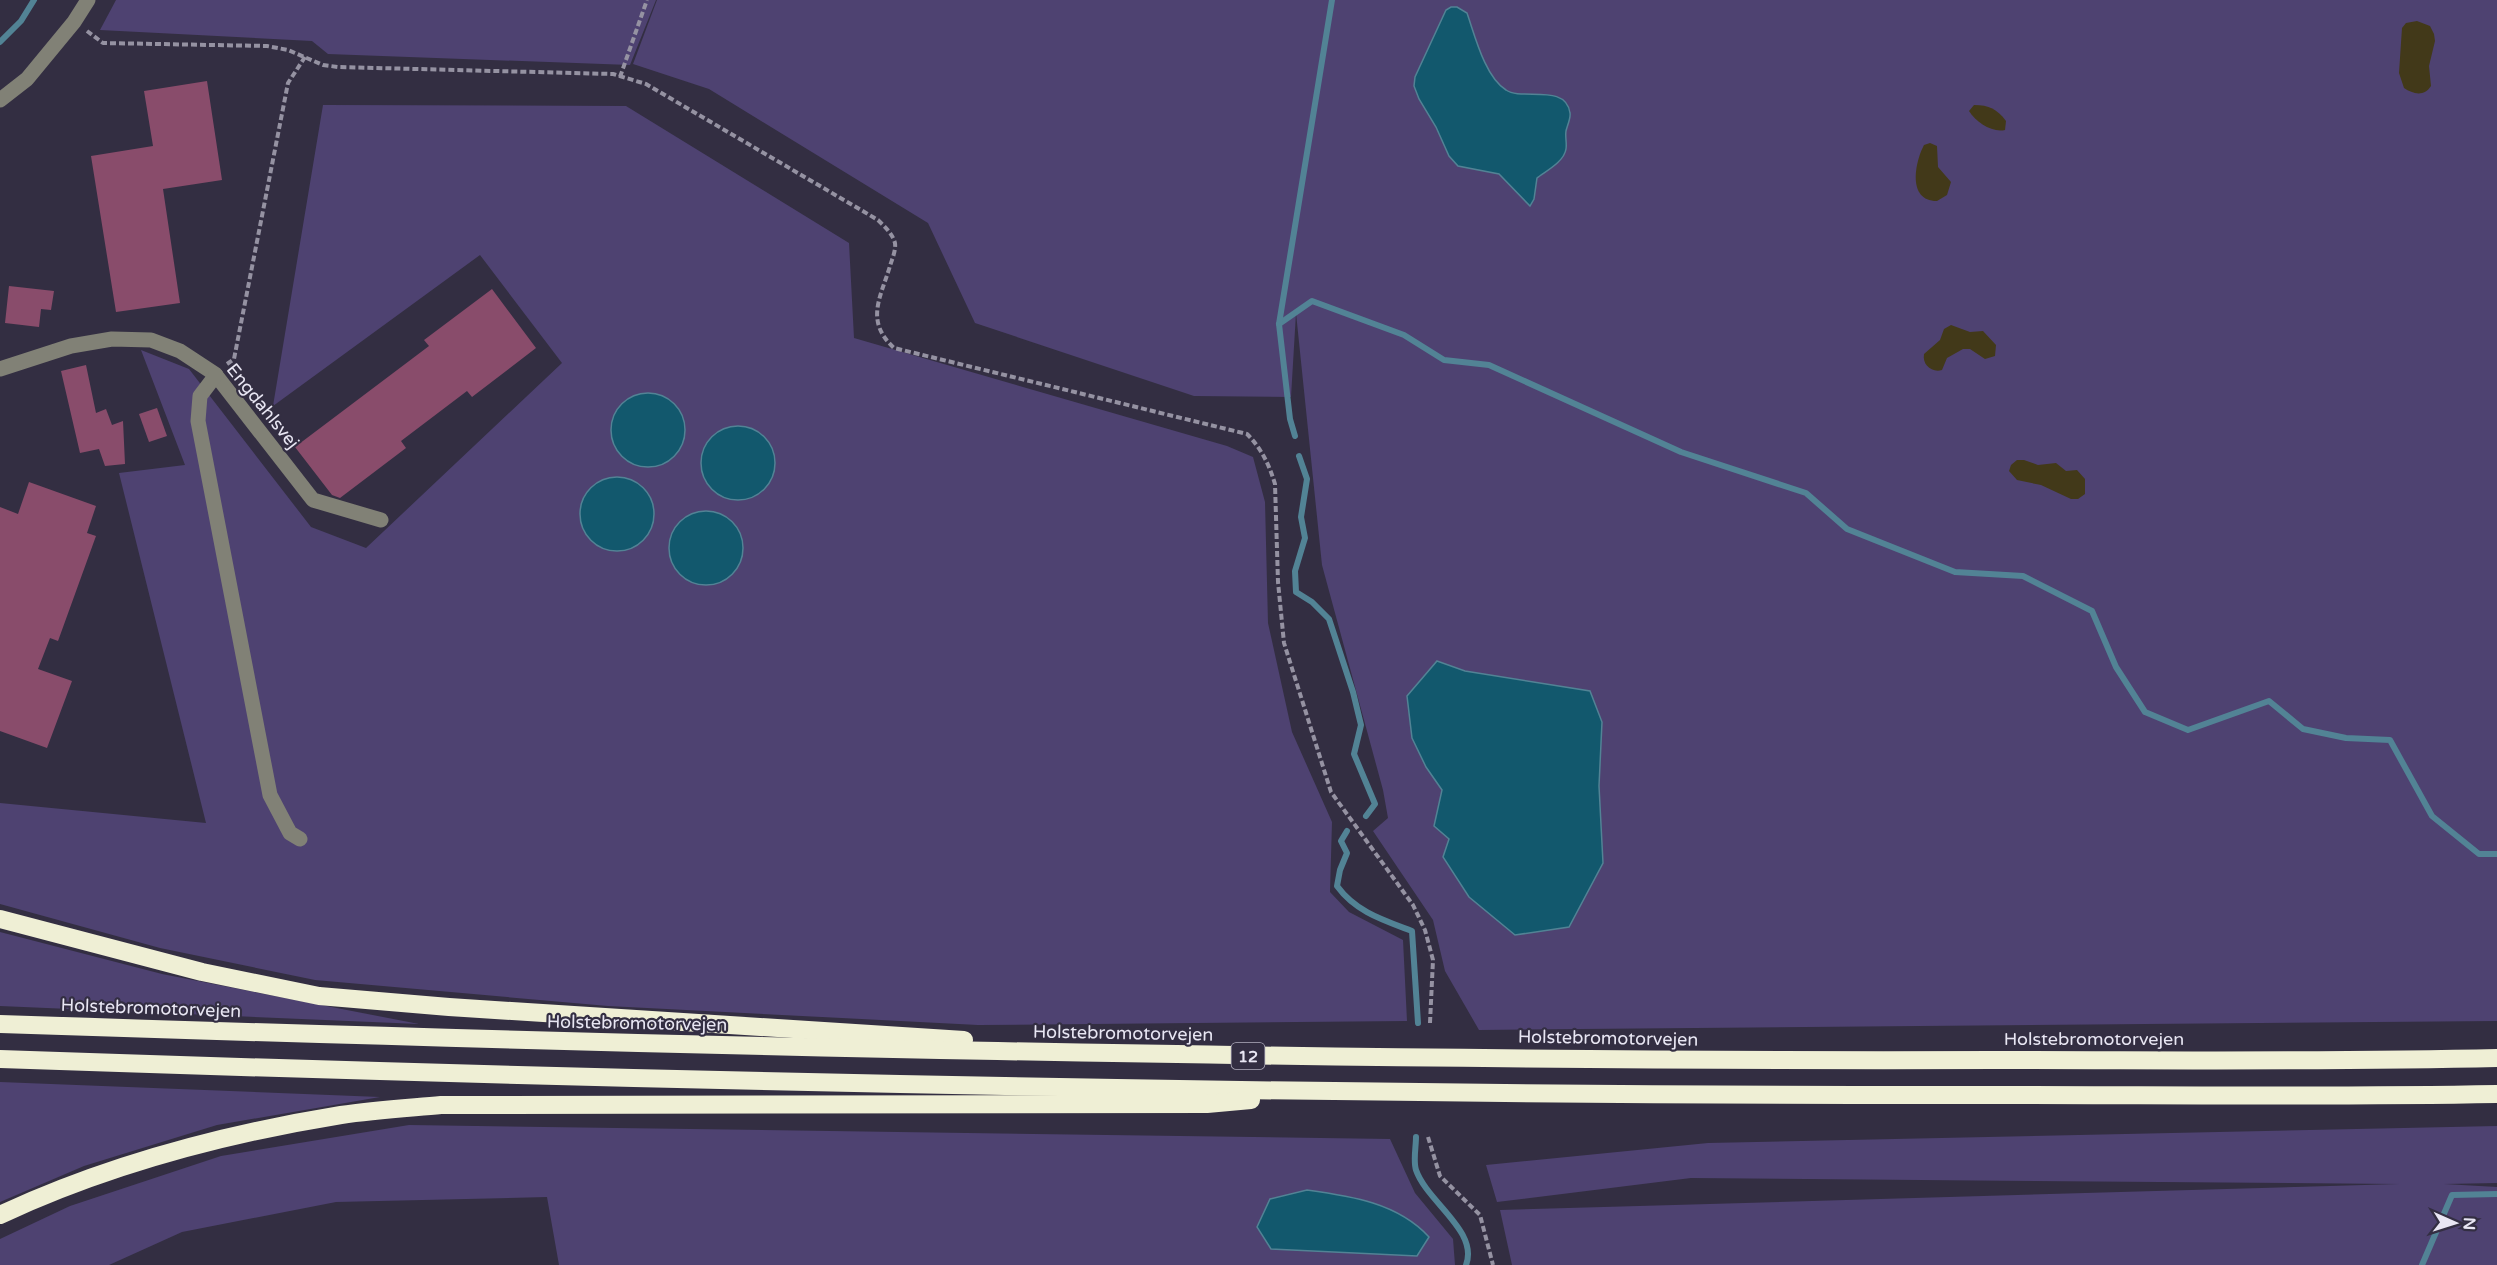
<svg xmlns="http://www.w3.org/2000/svg" width="2497" height="1265" font-family="'Varela Round',sans-serif">
	<rect width="100%" height="100%" fill="#332e42"/>
	<!-- green -->
	<g fill="#4e4271">
		<polygon points="116,0 656,0 630,65 328,54 312,41 100,30"/>
		<polygon points="657,0 2497,0 2497,1021 1479,1030 1445,971 1433,920 1373,831 1388,818 1383,790 1322,565 1296,313 1291,397 1194,396 975,323 928,223 709,89 633,64"/>
		<polygon points="323,105 626,106 849,243 854,338 1227,446 1253,457 1265,502 1268,623 1292,732 1332,822 1330,892 1349,912 1403,940 1407,1021 978,1025 608,1006 315,980 160,948 0,904 0,803 206,823 119,473 185,465 141,350 189,369 311,527 366,548 562,363 480,255 273,406"/>
		<polygon points="0,932 162,974 419,1024 0,1006"/>
		<polygon points="0,1082 380,1097 217,1125 84,1166 0,1202"/>
		<polygon points="409,1125 1390,1139 1415,1193 1453,1239 1455,1265 559,1265 547,1197 336,1202 182,1232 109,1265 0,1265 0,1239 70,1206 221,1156"/>
		<polygon points="2497,1126 2497,1183 2444,1184 2497,1187 2497,1265 1512,1265 1500,1210 2399,1184 1691,1178 1497,1202 1486,1165 1708,1143"/>
	</g>
	<!-- sand -->
	<g fill="#423919">
		<path d="M2417 21 2430 26 2434 34 2435 41 2429 66 2431 86C2424 97 2413 94 2404 88L2399 73 2402 28 2406 23Z"/>
		<path d="M1974 105C1989 105 1997 109 2006 121L2005 130C1992 133 1976 122 1969 111Z"/>
		<path d="M1930 143 1937 146 1938 167 1951 182 1947 195 1937 201C1907 201 1915 162 1924 145Z"/>
		<path d="M1951 325 1970 332 1983 331 1996 345 1995 356 1985 359 1970 349H1963L1947 358 1942 370C1932 373 1922 365 1924 354L1940 340 1944 329Z"/>
		<polygon points="2017,460 2024,460 2038,465 2056,463 2066,471 2077,470 2085,479 2085,494 2078,499 2071,499 2041,485 2017,480 2009,471 2011,465"/>
	</g>
	<!-- water -->
	<g fill="#12586d" stroke="#528395" stroke-width="1.5">
		<path d="M1451 7H1457L1467 13C1475 36 1485 77 1506 90 1522 101 1566 83 1570 113 1571 118 1567 126 1566 131 1565 137 1567 143 1566 149 1564 162 1546 171 1537 178L1534 199 1530 206 1499 174 1458 166 1449 156 1436 127 1419 99 1414 86 1415 77 1446 10Z"/>
		<circle cx="648" cy="430" r="37"/>
		<circle cx="738" cy="463" r="37"/>
		<circle cx="617" cy="514" r="37"/>
		<circle cx="706" cy="548" r="37"/>
		<polygon points="1437,661 1465,671 1590,691 1602,722 1599,786 1603,863 1569,927 1515,935 1469,897 1443,857 1449,839 1434,826 1442,790 1426,767 1412,738 1407,696"/>
		<path d="M1307 1190C1351 1196 1398 1203 1429 1237L1417 1256 1271 1249 1257 1227 1270 1199Z"/>
	</g>
	<g fill="none" stroke-linecap="round" stroke-linejoin="round">
		<!-- stream -->
		<g stroke="#528395" stroke-width="6">
			<polyline points="0,42 21,21 34,0"/>
			<polyline points="1279,324 1312,301 1404,335 1444,360 1489,365 1681,452 1806,493 1847,529 1955,572 2023,576 2092,611 2116,667 2145,712 2188,730 2269,701 2303,729 2346,738 2390,740 2432,816 2479,854 2497,854"/>
			<polyline points="1295,436 1290,419 1279,324 1332,0"/>
			<polyline points="1299,456 1307,479 1301,517 1305,538 1295,571 1296,592 1312,602 1329,619 1353,692 1361,725 1354,754 1375,804 1366,816"/>
			<path d="M1347 831 1341 841 1347 853 1340 870 1337 886C1356 912 1383 920 1412 931L1418 1023"/>
			<path d="M1416 1137C1416 1147 1413 1161 1416 1170 1427 1202 1479 1231 1466 1265"/>
			<polyline points="2422,1265 2452,1195 2497,1194"/>
		</g>
	</g>
	<!-- building -->
	<g fill="#894c6b">
		<polygon points="207,81 222,180 163,189 180,303 116,312 91,156 153,146 144,91"/>
		<polygon points="9,286 54,291 51,310 41,309 39,327 5,323"/>
		<polygon points="492,289 536,348 472,397 467,391 401,441 406,448 340,498 332,495 295,447 429,346 424,340"/>
		<polygon points="86,365 96,413 106,409 112,425 123,421 125,464 105,466 99,449 80,453 61,371"/>
		<polygon points="157,408 167,436 149,442 139,414"/>
		<polygon points="29,482 96,506 87,533 96,536 58,641 50,638 38,669 72,681 47,748 0,731 0,507 18,514"/>
	</g>
	<g fill="none" stroke-linecap="round" stroke-linejoin="round">
		<!-- path -->
		<g stroke="#9592a2" stroke-width="4" stroke-dasharray="6 3" stroke-linecap="butt">
			<path d="M87 31 103 43 267 46 288 50 323 65 338 67 613 74 646 84 878 220C885 227 892 233 895 243 896 251 892 259 890 266 880 299 865 321 894 348L1247 434C1261 448 1269 464 1275 484L1278 582 1284 643 1331 792 1413 905 1425 930 1433 960 1430 1023"/>
			<polyline points="620,77 647,0"/>
			<polyline points="227,364 234,359 288,83 305,57"/>
			<polyline points="1428,1137 1440,1176 1480,1215 1493,1265"/>
		</g>
		<!-- minor -->
		<g stroke="#818176" stroke-width="15">
			<polyline points="0,100 27,79 74,22 88,0"/>
			<polyline points="0,369 71,346 112,339 151,340 180,351 215,374 313,500 381,520"/>
			<polyline points="216,375 200,396 198,421 270,795 290,833 300,839"/>
		</g>
		<!-- highway -->
		<g stroke="#efefd5" stroke-width="18">
			<polyline points="0,919 202,972 319,996 449,1007 964,1040"/>
			<path d="M0 1024C665 1046 1330 1062 1995 1060 2162 1060 2330 1062 2497 1058"/>
			<path d="M0 1059C665 1082 1330 1096 1995 1095 2162 1095 2330 1097 2497 1094"/>
			<path d="M0 1215C107 1165 224 1134 341 1115 374 1110 408 1108 441 1105L1207 1104 1251 1100"/>
		</g>
	</g>
	<g text-anchor="middle" stroke-width="4.5" stroke-linejoin="round" paint-order="stroke">
		<!-- shield labels -->
		<rect fill="#332e42" stroke="#b2afbe" stroke-width="1.5" x="1231.5" y="1043" width="33" height="26" rx="4.5"/>
		<g font-size="16" font-weight="bold" fill="#e8e6f3">
			<text x="1248" y="1062">12</text>
		</g>
		<!-- street labels -->
		<g font-size="18" fill="#e8e6f3" stroke="#332e42">
			<text transform="translate(263 406) rotate(51)" y="6">Engdahlsvej</text>
			<text transform="translate(151 1008) rotate(2)" y="6">Holstebromotorvejen</text>
			<text transform="translate(637 1023) rotate(1)" y="6">Holstebromotorvejen</text>
			<text transform="translate(1123 1033) rotate(1)" y="6">Holstebromotorvejen</text>
			<text transform="translate(1608 1038) rotate(1)" y="6">Holstebromotorvejen</text>
			<text x="2094" y="1045">Holstebromotorvejen</text>
		</g>
	</g>
	<!-- north arrow -->
	<g transform="translate(2455 1223) rotate(93)" stroke="#332e42" stroke-width="4.5" paint-order="stroke">
	<path d="M0-4.5L10 22L0 15L-10 22Z" fill="#e8e6f3"/>
	<text y="-9" font-size="16" font-weight="bold" text-anchor="middle" fill="#e8e6f3">N</text>
	</g>
</svg>
